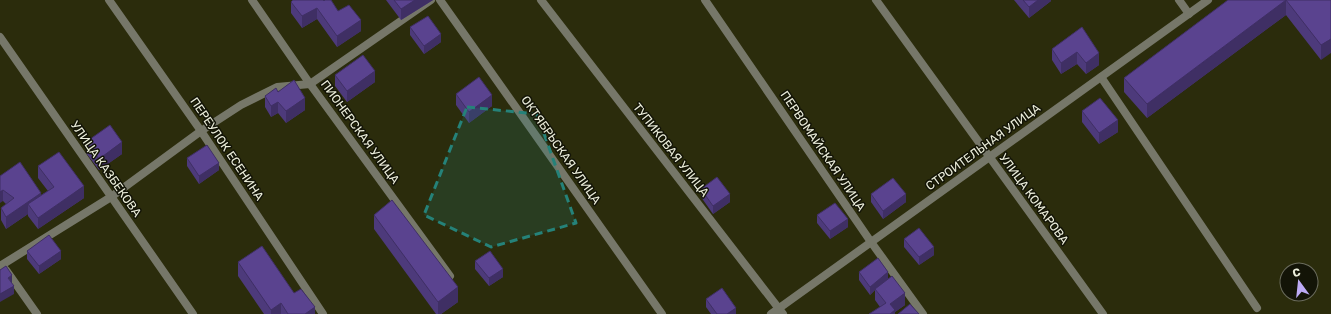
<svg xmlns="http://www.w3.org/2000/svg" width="1331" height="314" font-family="Rubik,sans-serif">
	<rect width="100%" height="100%" fill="#2b2c0c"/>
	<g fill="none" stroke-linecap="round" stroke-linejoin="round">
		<!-- minor -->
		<g stroke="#767769" stroke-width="8">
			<polyline points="109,0 201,131 323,314"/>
			<polyline points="252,0 310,84 450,276"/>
			<polyline points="440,0 662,314"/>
			<polyline points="541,0 783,314"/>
			<polyline points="705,0 871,242 923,314"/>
			<polyline points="876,0 1103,314"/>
			<polyline points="1179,0 1189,14"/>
			<polyline points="0,37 193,314"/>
			<polyline points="1101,77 1257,308"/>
			<polyline points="0,266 111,197 201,131 241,105 277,87 310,84 431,0"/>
			<polyline points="6,270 37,314"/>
			<polyline points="771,314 1208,0"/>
		</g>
	</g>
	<!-- wall -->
	<g fill="#4d3a7b">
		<polygon points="386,0 433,0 401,20"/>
		<polygon points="1014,0 1051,0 1051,1 1029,18"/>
		<polygon points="1228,0 1331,0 1321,60 1286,15 1147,118 1124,92 1124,78"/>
		<polygon points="291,2 338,11 361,31 337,47 317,19 302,28 291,13"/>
		<polygon points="410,27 441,42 424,54 410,35"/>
		<polygon points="1082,27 1099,65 1086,74 1077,64 1061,74 1052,60 1052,49"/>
		<polygon points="335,75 375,82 347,102 335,86"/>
		<polygon points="278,92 305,110 286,123 278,113 271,117 265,107 265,96"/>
		<polygon points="456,94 492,106 469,123 456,105"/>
		<polygon points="1082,111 1118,132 1099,144 1082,122"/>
		<polygon points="86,142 122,154 99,170 86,153"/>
		<polygon points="187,158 219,170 199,184 187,166"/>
		<polygon points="38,166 84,198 38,229 28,216 28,214 6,229 1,220 1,208 6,204 3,201 0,176 41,195 48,191 38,178"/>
		<polygon points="701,189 730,202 713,214 701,197"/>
		<polygon points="871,194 906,202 883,219 871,202"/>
		<polygon points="374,215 458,302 441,314 436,314 374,229"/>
		<polygon points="817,215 848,227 830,239 817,223"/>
		<polygon points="904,239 934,255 919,265 904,247"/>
		<polygon points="27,251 61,259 39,274 27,259"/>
		<polygon points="475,261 503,277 489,286 475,269"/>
		<polygon points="238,262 294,293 315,314 264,314 238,276"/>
		<polygon points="859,272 888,279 905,305 895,312 895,314 880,307 875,300 875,290 870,295 859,280"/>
		<polygon points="706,299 736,314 711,314 706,307"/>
	</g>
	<!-- shaded-wall -->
	<g fill="#3f2f64">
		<polygon points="415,0 433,0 401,20 401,9"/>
		<polygon points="1038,0 1051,0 1051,1 1029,18 1029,7"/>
		<polygon points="1286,0 1286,15 1147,118 1147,104"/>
		<polygon points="317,8 317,19 302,28 302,16"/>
		<polygon points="361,20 361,31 337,47 337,36"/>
		<polygon points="441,34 441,42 424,54 424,46"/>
		<polygon points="1331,39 1331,53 1321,60 1321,45"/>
		<polygon points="1077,52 1077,64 1061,74 1061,63"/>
		<polygon points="1099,53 1099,65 1086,74 1086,63"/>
		<polygon points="375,71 375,82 347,102 347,91"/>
		<polygon points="492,95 492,106 469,123 469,112"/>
		<polygon points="305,98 305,110 286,123 286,111"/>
		<polygon points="278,102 278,113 271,117 271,106"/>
		<polygon points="1118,120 1118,132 1099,144 1099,133"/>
		<polygon points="122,142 122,154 99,170 99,159"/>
		<polygon points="219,163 219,170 199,184 199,176"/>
		<polygon points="84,186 84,198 38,229 38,218"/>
		<polygon points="3,190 3,201 0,203 0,192"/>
		<polygon points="41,193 41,204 28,204 28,214 6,229 6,217"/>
		<polygon points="730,194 730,202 713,214 713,206"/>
		<polygon points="906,194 906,202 883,219 883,211"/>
		<polygon points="848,219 848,227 830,239 830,231"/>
		<polygon points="934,247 934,255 919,265 919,257"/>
		<polygon points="61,251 61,259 39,274 39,266"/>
		<polygon points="503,269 503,277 489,286 489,278"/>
		<polygon points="888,272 888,280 875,289 875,290 870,295 870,287"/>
		<polygon points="12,275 12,283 8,278"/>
		<polygon points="14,286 14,294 0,302 0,294"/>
		<polygon points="458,287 458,302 441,314 438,314 438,302"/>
		<polygon points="905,293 905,305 895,312 895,314 890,314 890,304"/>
		<polygon points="281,303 281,314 271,314 271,310"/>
		<polygon points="315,307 315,314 305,314"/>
		<polygon points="736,308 736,314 727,314"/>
	</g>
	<!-- building -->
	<g fill="#5a438f" stroke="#3f2f64">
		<polygon points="293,0 323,0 324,1 325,0 331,0 338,11 349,5 361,20 337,36 317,8 302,16 291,2"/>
		<polygon points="394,0 415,0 401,9"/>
		<polygon points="1023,0 1038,0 1029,7"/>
		<polygon points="1228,0 1331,0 1331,39 1321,45 1286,0 1147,104 1124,78"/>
		<polygon points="428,16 441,34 424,46 410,27"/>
		<polygon points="1082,27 1099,53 1086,63 1077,52 1061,63 1052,49"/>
		<polygon points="363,55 375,71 347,91 335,75"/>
		<polygon points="479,77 492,95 469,112 456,94"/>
		<polygon points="294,80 305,98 286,111 278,102 271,106 265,96 276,88 278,92"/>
		<polygon points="1100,98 1118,120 1099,133 1082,111"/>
		<polygon points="110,125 122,142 99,159 86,142"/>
		<polygon points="207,145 219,163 199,176 187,158"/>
		<polygon points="59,152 84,186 38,218 28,204 54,187 38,166"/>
		<polygon points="20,162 41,193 6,217 1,208 14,198 3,190 0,192 0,176"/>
		<polygon points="717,177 730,194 713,206 701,189"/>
		<polygon points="893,178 906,194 883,211 871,194"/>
		<polygon points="392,200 458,287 438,302 374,215"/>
		<polygon points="835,203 848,219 830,231 817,215"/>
		<polygon points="919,228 934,247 919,257 904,239"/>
		<polygon points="49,235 61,251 39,266 27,251"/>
		<polygon points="262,246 294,293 301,289 315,307 305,314 288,314 281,303 271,310 238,262"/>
		<polygon points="490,251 503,269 489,278 475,261"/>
		<polygon points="878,258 888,272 870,287 859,272"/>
		<polygon points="6,266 12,275 8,278 14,286 0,294 0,270"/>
		<polygon points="892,276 905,293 890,304 895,310 890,314 869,314 886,303 875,289"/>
		<polygon points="722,288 736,308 727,314 717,314 706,299"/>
		<polygon points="910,304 919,314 898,314"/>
	</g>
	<!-- marked area -->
	<path fill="#258279" fill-opacity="0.2" stroke="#258279" stroke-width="3" stroke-dasharray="8 5" stroke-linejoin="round" d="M467 107 537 114 576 223 491 247 424 215Z"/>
	<g text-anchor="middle" stroke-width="3" stroke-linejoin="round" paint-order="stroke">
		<!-- street labels -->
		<g font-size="12" fill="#eceedb" stroke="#131407">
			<text transform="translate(360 132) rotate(54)" y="4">ПИОНЕРСКАЯ УЛИЦА</text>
			<text transform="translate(983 147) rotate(-36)" y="4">СТРОИТЕЛЬНАЯ УЛИЦА</text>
			<text transform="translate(227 149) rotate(56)" y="4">ПЕРЕУЛОК ЕСЕНИНА</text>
			<text transform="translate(561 150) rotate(55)" y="4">ОКТЯБРЬСКАЯ УЛИЦА</text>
			<text transform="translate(671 150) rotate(52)" y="4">ТУПИКОВАЯ УЛИЦА</text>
			<text transform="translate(823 151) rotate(56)" y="4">ПЕРВОМАЙСКАЯ УЛИЦА</text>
			<text transform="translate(106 169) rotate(55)" y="4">УЛИЦА КАЗБЕКОВА</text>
			<text transform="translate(1034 199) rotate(54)" y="4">УЛИЦА КОМАРОВА</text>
		</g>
	</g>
	<!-- north arrow -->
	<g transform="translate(1299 282) rotate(345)"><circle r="19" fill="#131407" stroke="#6a6b5c"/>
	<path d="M0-3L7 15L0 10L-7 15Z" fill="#bcaaf5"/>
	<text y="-6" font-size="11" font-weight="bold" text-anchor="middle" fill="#eceedb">С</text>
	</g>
</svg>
